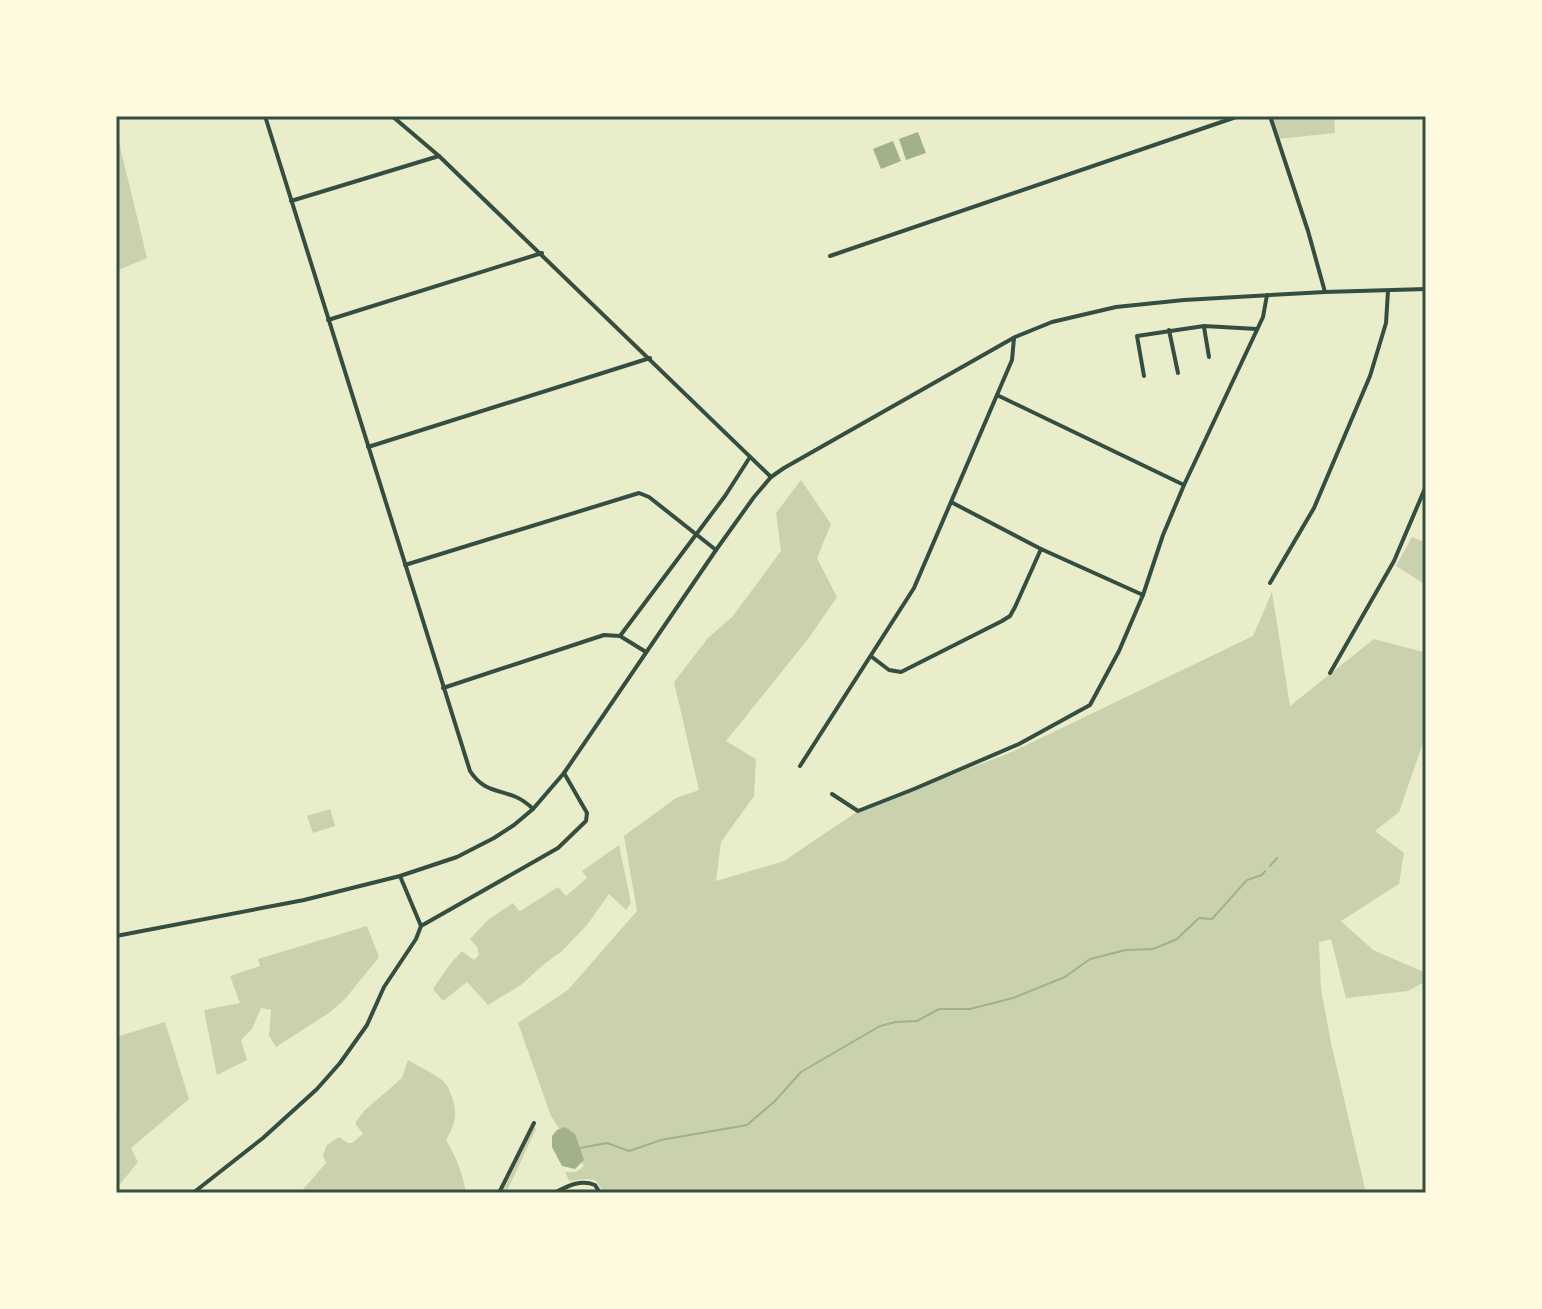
<svg xmlns="http://www.w3.org/2000/svg" width="1542" height="1309" font-family="'Work Sans',sans-serif">
	<rect width="100%" height="100%" fill="#e9edc9"/>
	<!-- green -->
	<g fill="#cad2ad">
		<polygon points="1270,116 1334,116 1335,133 1277,139"/>
		<polygon points="116,130 147,258 116,271"/>
		<polygon points="801,480 831,524 817,558 837,597 808,639 726,741 756,759 754,796 721,842 716,881 784,861 858,811 1012,752 1253,636 1272,592 1290,706 1374,639 1423,652 1426,640 1426,744 1424,740 1399,812 1375,831 1404,853 1399,884 1341,921 1373,950 1426,973 1426,981 1408,991 1346,998 1331,939 1319,942 1321,989 1331,1043 1366,1193 605,1193 595,1180 586,1179 569,1181 565,1172 576,1172 584,1166 551,1116 518,1023 568,990 637,911 624,836 676,798 699,790 674,682 708,638 733,616 781,551 776,513"/>
		<polygon points="1412,537 1424,542 1426,540 1426,585 1396,566"/>
		<polygon points="330,809 335,826 313,833 307,816"/>
		<polygon points="619,845 631,903 626,910 609,894 587,925 562,951 543,965 521,985 488,1005 467,982 443,1001 433,989 450,964 462,951 474,960 479,955 477,947 470,939 489,919 513,903 519,911 522,910 558,887 566,896 587,878 582,871"/>
		<polygon points="367,926 379,957 345,999 329,1013 276,1047 269,1036 271,1010 261,1008 252,1029 241,1040 247,1060 217,1075 204,1010 240,1003 230,976 260,966 258,959"/>
		<polygon points="165,1022 189,1099 131,1148 138,1162 116,1189 116,1120 120,1117 116,1097 116,1037"/>
		<path d="M408 1060C419 1067 432 1072 442 1080 448 1085 449 1090 452 1097 458 1115 455 1124 446 1140 456 1157 463 1174 466 1193H300L326 1163 323 1155 327 1145 339 1137 348 1143H352L363 1134 355 1123 365 1110 402 1078Z"/>
		<polygon points="534,1127 536,1129 506,1193 502,1193"/>
	</g>
	<!-- water -->
	<g fill="#a3b18a">
		<polygon points="918,132 926,153 906,160 899,139"/>
		<polygon points="893,141 901,161 881,169 873,149"/>
		<polygon points="565,1127 575,1134 584,1160 575,1169 562,1166 552,1147 552,1136 557,1130"/>
	</g>
	<g fill="none" stroke-linecap="round" stroke-linejoin="round">
		<!-- stream -->
		<g stroke="#a3b18a" stroke-width="2">
			<polyline points="1270,866 1277,858"/>
			<polyline points="580,1148 607,1143 629,1151 661,1140 747,1125 775,1101 801,1072 880,1026 896,1022 917,1021 939,1009 970,1009 1013,998 1065,977 1090,959 1126,950 1153,949 1177,939 1199,918 1212,919 1247,880 1262,875 1265,871"/>
		</g>
		<!-- minor -->
		<g stroke="#344e41" stroke-width="4">
			<polyline points="392,116 439,156 771,477"/>
			<polyline points="1270,116 1308,231 1325,292"/>
			<polyline points="291,201 439,156"/>
			<polyline points="830,256 1239,116"/>
			<polyline points="328,320 542,253"/>
			<polyline points="1204,327 1209,357"/>
			<polyline points="1169,330 1178,373"/>
			<polyline points="1144,376 1137,336 1204,326 1257,329"/>
			<polyline points="997,395 1184,485"/>
			<polyline points="368,447 650,358"/>
			<polyline points="951,502 1041,549 1143,595"/>
			<polyline points="405,565 639,493 649,497 716,550"/>
			<polyline points="1270,583 1314,508 1370,376 1386,323 1388,291"/>
			<polyline points="620,636 725,496 750,457"/>
			<polyline points="872,657 889,670 901,672 1002,621 1010,616 1015,607 1041,549"/>
			<polyline points="1330,673 1394,561 1426,486"/>
			<polyline points="443,688 604,635 620,636 646,652"/>
			<polyline points="800,766 914,588 1012,360 1014,338"/>
			<polyline points="832,794 858,811 914,789 1019,744 1090,705 1119,651 1143,595 1163,535 1184,485 1263,317 1267,295"/>
			<polyline points="400,876 421,926"/>
			<polyline points="193,1193 263,1138 317,1089 340,1063 367,1025 384,987 416,939 421,926 558,848 586,821 587,813 564,773"/>
			<polyline points="499,1193 534,1123"/>
			<path d="M554 1193C568 1186 580 1179 595 1185L600 1193"/>
		</g>
		<!-- tertiary -->
		<g stroke="#344e41" stroke-width="4">
			<path d="M265 116 470 771C483 791 496 789 516 797 523 800 528 804 533 809"/>
			<polyline points="116,936 304,900 400,876 457,857 494,838 514,825 533,809 564,773 716,550 754,497 771,477 784,468 1015,337 1052,322 1116,307 1184,300 1325,292 1426,289"/>
		</g>
	</g>
	<!-- border -->
	<rect width="1542" height="1309" fill="none" stroke="#fefae0" stroke-width="236"/>
	<rect x="118" y="118" width="1306" height="1073" fill="none" stroke="#344e41" stroke-width="3"/>
</svg>
